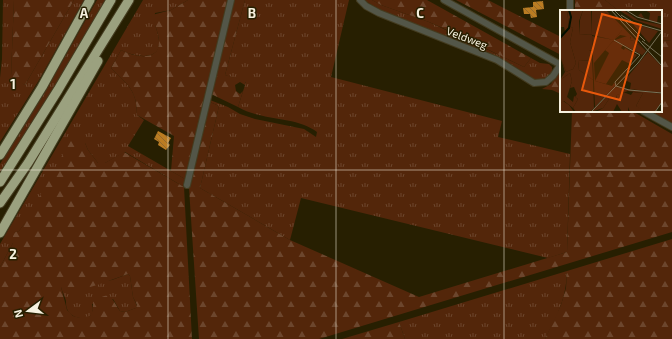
<svg xmlns="http://www.w3.org/2000/svg" width="672" height="339" font-family="'Exo 2',sans-serif">
	<defs>
		<pattern id="grass-tufts" width="24" height="20" patternUnits="userSpaceOnUse"><rect width="24" height="20" fill="#53260a"/><path d="M3 7l-1-3M5 7V3M7 7l1-3M15 17l-1-3M17 17v-4M19 17l1-3" fill="none" stroke="#6c462d"/></pattern>
		<pattern id="forest-firs" width="22" height="20" patternUnits="userSpaceOnUse"><rect width="22" height="20" fill="#53260a"/><path d="M5 1l3.5 6h-7zM16 11l3.5 6h-7z" fill="#6c462d"/></pattern>
		<pattern id="building-back-hatch" width="6" height="6" patternUnits="userSpaceOnUse"><rect width="6" height="6" fill="#bb7c22"/><path d="M-1 5l2 2M0 0l6 6M5-1l2 2" fill="none" stroke="#936a2e"/></pattern>
	</defs>
	<rect width="100%" height="100%" fill="#271f01"/>
	<!-- grass -->
	<g fill="url(#grass-tufts)">
		<polygon points="3,0 14,0 11,76 25,85 74,0 84,0 39,80 0,142 0,78 2,59"/>
		<path d="M97 0H105C75 61 36 118 0 175V164L42 97Z"/>
		<path d="M143 0H188L171 10 155 13C153 26 158 29 159 41 161 63 132 56 121 50L111 68C128 85 137 90 137 115L144 120 128 146 185 179 184 187 125 152 105 163H98L88 150 85 143 19 231 14 233 13 243 0 267V244Z"/>
		<path d="M245 0H349L331 77 502 121 498 137 570 154 567 252 548 258 301 198 290 240 200 188 219 106 210 102V100L228 107 240 114 255 119 304 129 316 137 317 132C297 116 261 121 238 107L246 82 225 75Z"/>
		<path d="M364 0H372L381 5 429 22 524 67 531 58 540 63 549 64 552 67V73C547 78 544 81 536 80L499 57 384 13Z"/>
		<polygon points="605,0 672,0 672,40 661,41 661,11 619,11"/>
		<path d="M567 271C566 299 558 314 545 339H405L399 322Z"/>
		<path d="M128 274 130 276 133 297 137 306 136 308 125 312 120 311 113 299 92 304C93 307 94 313 90 316 84 321 71 317 68 311 66 308 66 304 66 301 65 296 62 292 61 287L112 280Z"/>
	</g>
	<!-- forest -->
	<g fill="url(#forest-firs)" fill-rule="evenodd">
		<polygon points="14,0 74,0 25,85 12,79 11,76"/>
		<path d="M188 0H228L185 179 171 171 174 136 137 115C137 90 128 85 111 68L121 50C132 56 159 63 159 42 159 33 154 24 152 15L171 10Z"/>
		<polygon points="234,0 245,0 225,75 246,81 245,85 240,82 235,85 236,91 240,94 243,91 238,107 211,94"/>
		<polygon points="372,0 427,0 531,58 524,67 454,33 429,22 381,5"/>
		<polygon points="456,0 488,0 561,37 561,55"/>
		<polygon points="575,0 605,0 619,11 575,11"/>
		<polygon points="672,40 672,124 648,111 661,111 661,41"/>
		<polygon points="561,72 561,94 552,90 542,89 551,84 557,74"/>
		<polygon points="210,102 219,106 200,188 290,240 419,297 567,252 572,111 632,111 672,134 672,232 319,339 199,339 189,188"/>
		<path d="M72 138 85 143 88 150 98 163H105L124 152 184 187 192 339H0V267L13 243V233L19 231 24 224ZM128 274 130 276 133 297 137 305 136 308 125 312 120 311C110 297 112 290 93 302V310L90 316 80 318 73 316 67 310 61 287 80 290 97 285Z"/>
		<polygon points="672,239 672,339 545,339 561,305 566,288 567,271"/>
		<polygon points="399,322 405,339 342,339"/>
	</g>
	<!-- building -->
	<g fill="url(#building-back-hatch)">
		<polygon points="543,1 544,9 536,10 537,17 531,18 530,14 524,14 523,8 533,7 533,2"/>
		<polygon points="158,131 171,138 168,143 170,145 166,150 158,145 159,142 154,139"/>
	</g>
	<g fill="none" stroke-linecap="round" stroke-linejoin="round">
		<!-- minor casing -->
		<g stroke="#443c20" stroke-width="8">
			<g id="minor">
				<polyline points="360,0 366,6 379,13 497,60 534,83 546,82 553,76 561,64"/>
				<polyline points="444,0 561,65"/>
				<polyline points="570,0 570,11"/>
				<polyline points="643,111 672,127"/>
				<polyline points="187,185 231,0"/>
			</g>
		</g>
		<!-- highway casing -->
		<g stroke="#443c20" stroke-width="11">
			<g id="highway">
				<polyline points="0,155 42,87 90,0"/>
				<polyline points="0,182 58,90 111,0"/>
				<polyline points="0,203 28,163 129,0"/>
				<polyline points="0,233 98,61"/>
			</g>
		</g>
		<!-- minor -->
		<use href="#minor" stroke="#535648" stroke-width="6"/>
		<!-- highway -->
		<use href="#highway" stroke="#9ba17f" stroke-width="9"/>
	</g>
	<!-- grid -->
	<path fill="none" stroke="#f6f1df" stroke-width="1" stroke-opacity="0.55" d="M168 0V339M336 0V339M504 0V339M0 170H672"/>
	<g text-anchor="middle" stroke-width="3" stroke-linejoin="round" paint-order="stroke">
		<!-- street labels -->
		<g font-size="11" fill="#f6f1df" stroke="#271f01">
			<text transform="translate(467 38) rotate(21)" y="4">Veldweg</text>
		</g>
	</g>
	<!-- overview -->
	<g transform="translate(560 10)">
		<rect width="102" height="102" fill="#271f01"/>
		<path d="M0 0H7L9 16 13 18 10 32 16 53 13 59 6 62 0 46V28L5 22 4 17H0ZM23 0H31L32 24 20 25V10ZM43 0 47 1 86 41 78 34 75 36 74 31 70 30 71 27 60 25 54 30 62 20ZM53 31 63 35 61 38 64 40 65 38 77 45 70 54 62 50 46 74 35 71 49 43 45 40ZM88 42 102 57V83L70 79 71 73 65 70ZM32 50 33 70 19 60 18 51ZM10 63 12 71 7 87 13 92 14 86 18 89 13 98 4 91 0 94V70ZM63 82 71 85 73 82 83 83 76 96 90 102H70L68 97V102H62L57 94 53 102H36L43 98 49 89 56 90 57 85Z" fill="#53260a"/>
		<path d="M7 0H23L19 11 20 25 32 24V40L29 41H32V50L18 51 19 60 33 70 34 98 30 102H16L13 98 18 89 15 87 17 84 14 77 10 78 12 71 10 63 0 70 5 62 0 46 6 62 13 59 16 53 10 32 13 18 9 16ZM32 0H43L63 19 54 30 32 25ZM59 0 65 1 78 10 102 15V19L74 10ZM85 0H100L102 6H98L97 13 78 6 81 3 84 8 89 10 90 3ZM72 13 98 21 89 33ZM70 25V30L74 31 75 36 78 34 86 41 58 72 82 45 55 30ZM32 26 54 30 63 35 53 31 34 53 35 71 52 76 54 73 56 75 35 97ZM55 77 102 84V91L95 102 83 101 76 96 83 83 68 81 57 85 55 90 49 89 43 98 31 102ZM3 91 9 95 14 102H0V94Z" fill="#53260a"/>
		<path fill="none" stroke="#021000" stroke-width="2" d="M0 28 9 18 11 7 9 0"/>
		<path fill="none" stroke="#7a735a" stroke-width="1" d="M51 0 102 56M54 0 85 31M66 0 77 7 102 14M61 5 74 13 102 21M54 30 80 45 55 72 56 76 69 80 102 83M82 31 102 47M31 102 78 53 102 21M95 102 102 92"/>
		<path fill="#e8590c" fill-opacity="0.15" stroke="#e8590c" stroke-width="2" d="M42 4 81 15 60 90 22 80Z"/>
		<rect width="102" height="102" fill="none" stroke="#f6f1df" stroke-width="2"/>
	</g>
	<g font-size="13" text-anchor="middle" font-weight="bold" fill="#f6f1df" stroke="#271f01" stroke-width="3" stroke-linejoin="round" paint-order="stroke">
		<text x="84" y="18">A</text>
		<text x="252" y="18">B</text>
		<text x="420" y="18">C</text>
		<text x="13" y="89">1</text>
		<text x="13" y="259">2</text>
	</g>
	<!-- north arrow -->
	<g transform="translate(28 311) rotate(255)" stroke="#271f01" stroke-width="3" paint-order="stroke">
	<path d="M0-3L7 15L0 10L-7 15Z" fill="#f6f1df"/>
	<text y="-6" font-size="11" font-weight="bold" text-anchor="middle" fill="#f6f1df">N</text>
	</g>
</svg>
